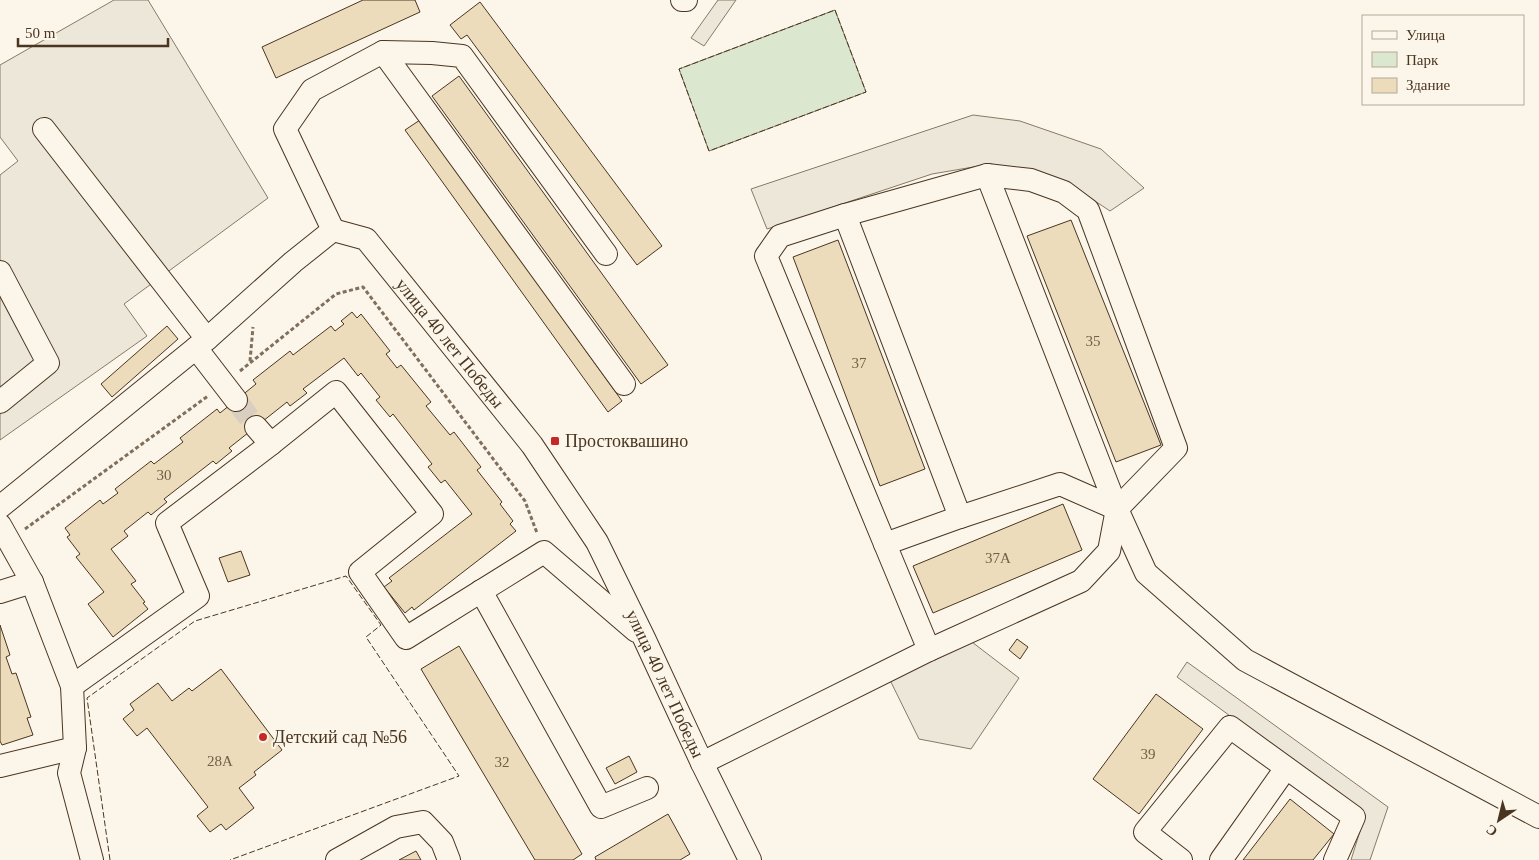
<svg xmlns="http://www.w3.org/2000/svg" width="1539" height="860" font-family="Georgia,serif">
	<rect width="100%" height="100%" fill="#fbf6e9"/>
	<!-- green -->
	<polygon fill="#dce7d0" stroke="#887966" points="835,10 866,92 709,151 679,69"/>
	<!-- parking -->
	<g fill="#ede7d9" stroke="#887966">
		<polygon points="114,0 148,0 268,198 124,304 147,336 0,440 0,175 18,161 0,137 0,65"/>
		<polygon points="718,0 736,0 704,46 691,38"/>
		<polygon points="973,115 1020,121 1101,149 1144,188 1110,211 1068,183 991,164 932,174 767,229 751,189"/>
		<polygon points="968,639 1019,678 971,749 919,739 888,676"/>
		<polygon points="1187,662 1388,807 1370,860 1351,860 1365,815 1177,677"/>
	</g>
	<!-- building -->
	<g fill="#ecdcbc" stroke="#4a3520">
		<polygon points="363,0 415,0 420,12 276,78 262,47"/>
		<polygon points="480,2 662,246 637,265 467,35 461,39 450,25"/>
		<polygon points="459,76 668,365 641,384 432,96"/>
		<polygon points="420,120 622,401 608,412 405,130"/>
		<polygon points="1071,220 1161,445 1116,462 1027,236"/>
		<polygon points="838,240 925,469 880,486 793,257"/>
		<polygon points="352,312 357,318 361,314 390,351 386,354 397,368 401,365 431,402 426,406 450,435 454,432 481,467 477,470 502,502 500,504 513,521 510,524 516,531 414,610 412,607 405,613 384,587 392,581 389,578 472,514 445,480 441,483 428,467 432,464 393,414 390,417 376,400 380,397 361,373 358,376 344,358 303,389 307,393 290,406 287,402 229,448 232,451 216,464 213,461 164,499 167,502 151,515 148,512 124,531 128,536 111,549 136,581 131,584 145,602 143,603 148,609 113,637 88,604 104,592 76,557 80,554 67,537 70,535 65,528 100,500 103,504 118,493 115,489 151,461 154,464 183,442 180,438 217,409 220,413 256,384 253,380 290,351 293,355 331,326 335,331 344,324 341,321"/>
		<polygon points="167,326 178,339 112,397 101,384"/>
		<polygon points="1063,504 1082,550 933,613 913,566"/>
		<polygon points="241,551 250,575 228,582 219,558"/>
		<polygon points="0,625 10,655 6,657 12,674 16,673 31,717 27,718 33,735 2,745 0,741"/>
		<polygon points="1017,639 1028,647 1020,659 1009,650"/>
		<polygon points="459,646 582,854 573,860 535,860 421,669"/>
		<polygon points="221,669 282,750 254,772 256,775 239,788 254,808 226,830 221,824 210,832 197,816 208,807 147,728 137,736 123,719 134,710 130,704 158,683 172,701 189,688 192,691"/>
		<polygon points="1156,694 1203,729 1139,814 1093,779"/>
		<polygon points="629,756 637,772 615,784 606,768"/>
		<polygon points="1290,799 1334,834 1313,860 1243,860"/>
		<polygon points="668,814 690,854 680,860 596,860 595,857"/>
		<polygon points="416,851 421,860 399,860"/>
	</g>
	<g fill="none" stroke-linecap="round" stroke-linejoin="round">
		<!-- minor-tunnel -->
		<polyline stroke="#d8cfc1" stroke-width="22" stroke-dasharray="22 11" stroke-linecap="butt" points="236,400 256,427"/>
		<!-- minor casing -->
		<g stroke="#4a3520" stroke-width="24">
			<g id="minor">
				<polyline points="682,0 686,0"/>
				<polyline points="383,52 624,384"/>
				<polyline points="44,129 207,339"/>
				<polyline points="845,215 780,236 766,256 885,544"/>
				<polyline points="333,230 285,129 312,90 383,52 432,53 462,56 606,254"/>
				<polyline points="0,272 48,363 0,402"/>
				<polyline points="196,348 236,400"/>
				<polyline points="256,427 271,444"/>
				<path id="s1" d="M0 507 207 339 293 262 333 230 366 239 532 445 597 542 644 638 702 763 750 860"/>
				<polyline points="1117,509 1060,484 960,517 845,215 987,175 1117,509 1146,573 1245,660 1539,817"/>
				<polyline points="0,525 32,582 72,686 75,748 69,773 92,860"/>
				<polyline points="481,591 601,807 647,788"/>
				<polyline points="0,592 32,582"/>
				<polyline points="929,650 885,544 960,517"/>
				<polyline points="72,686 198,596 167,523 271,444 336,392 432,514 360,572 406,638 544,552 636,631"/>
				<polyline points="702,763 929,650 1081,581 1109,551 1117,509 1176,448 1088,210 1064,192 1031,180 987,175"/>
				<polyline points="0,766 75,748"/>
				<polyline points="337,860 396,827 423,822 442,842 449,860"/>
				<polyline points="1181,860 1145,832 1230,727 1354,817 1335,860"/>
				<polyline points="1221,860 1286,768"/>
			</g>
		</g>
		<!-- path -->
		<g stroke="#7f6f5c" stroke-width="3" stroke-dasharray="4 2.5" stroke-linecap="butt">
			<polyline points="250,361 253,327"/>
			<polyline points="240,371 336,294 363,287 525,501 537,533"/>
			<polyline points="25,529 208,396"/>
		</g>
		<!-- minor -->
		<use href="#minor" stroke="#fbf6e9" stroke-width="22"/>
		<!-- fence -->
		<g stroke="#4a3520" stroke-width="1" stroke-dasharray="6 2.5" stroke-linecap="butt">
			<polygon points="835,10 866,92 709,151 679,69"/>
			<polyline points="110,860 87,698 195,621 346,576 381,625 366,637 459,776 230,860"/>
		</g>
	</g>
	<!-- markers -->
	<g fill="#c62828" stroke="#fbf6e9" stroke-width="2">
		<rect x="550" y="436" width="10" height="10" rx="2.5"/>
		<circle cx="263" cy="737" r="5"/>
	</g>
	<g text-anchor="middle" stroke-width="4" stroke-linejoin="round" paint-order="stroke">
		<!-- number labels -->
		<g font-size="15" fill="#725f47">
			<text x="1093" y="346">35</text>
			<text x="859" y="368">37</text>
			<text x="164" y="480">30</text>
			<text x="998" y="563">37А</text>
			<text x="1148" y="759">39</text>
			<text x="220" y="766">28А</text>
			<text x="502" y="767">32</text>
		</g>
		<!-- street labels -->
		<g font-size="18" fill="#4a3520" stroke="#fbf6e9">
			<text dy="6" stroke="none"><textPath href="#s1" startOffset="601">улица 40 лет Победы</textPath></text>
			<text dy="6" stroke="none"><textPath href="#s1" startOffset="1006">улица 40 лет Победы</textPath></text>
		</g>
		<!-- poi labels -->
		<g font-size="18" fill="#4a3520" stroke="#fbf6e9" text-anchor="start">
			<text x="565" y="447">Простоквашино</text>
			<text x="273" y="743">Детский сад №56</text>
		</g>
	</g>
	<!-- legend -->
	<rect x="1362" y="15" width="162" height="90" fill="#fbf6e9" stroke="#b4a999"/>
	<rect x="1372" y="31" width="25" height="8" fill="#fbf6e9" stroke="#b4a999"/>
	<text x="1406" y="40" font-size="15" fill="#4a3520">Улица</text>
	<rect x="1372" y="52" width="25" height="15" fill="#dce7d0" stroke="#b4a999"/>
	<text x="1406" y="65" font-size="15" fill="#4a3520">Парк</text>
	<rect x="1372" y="78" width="25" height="15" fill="#ecdcbc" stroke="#b4a999"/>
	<text x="1406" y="90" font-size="15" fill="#4a3520">Здание</text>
	<!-- north arrow -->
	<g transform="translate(1499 820) rotate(215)" stroke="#fbf6e9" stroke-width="4" paint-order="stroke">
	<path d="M0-4L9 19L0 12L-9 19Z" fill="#4a3520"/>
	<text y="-8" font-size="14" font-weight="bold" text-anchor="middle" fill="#4a3520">С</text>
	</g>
	<!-- scale -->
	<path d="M18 38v8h150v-8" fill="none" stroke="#4a3520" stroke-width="2.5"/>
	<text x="25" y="38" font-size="15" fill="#4a3520" stroke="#fbf6e9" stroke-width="4" paint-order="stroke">50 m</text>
</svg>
